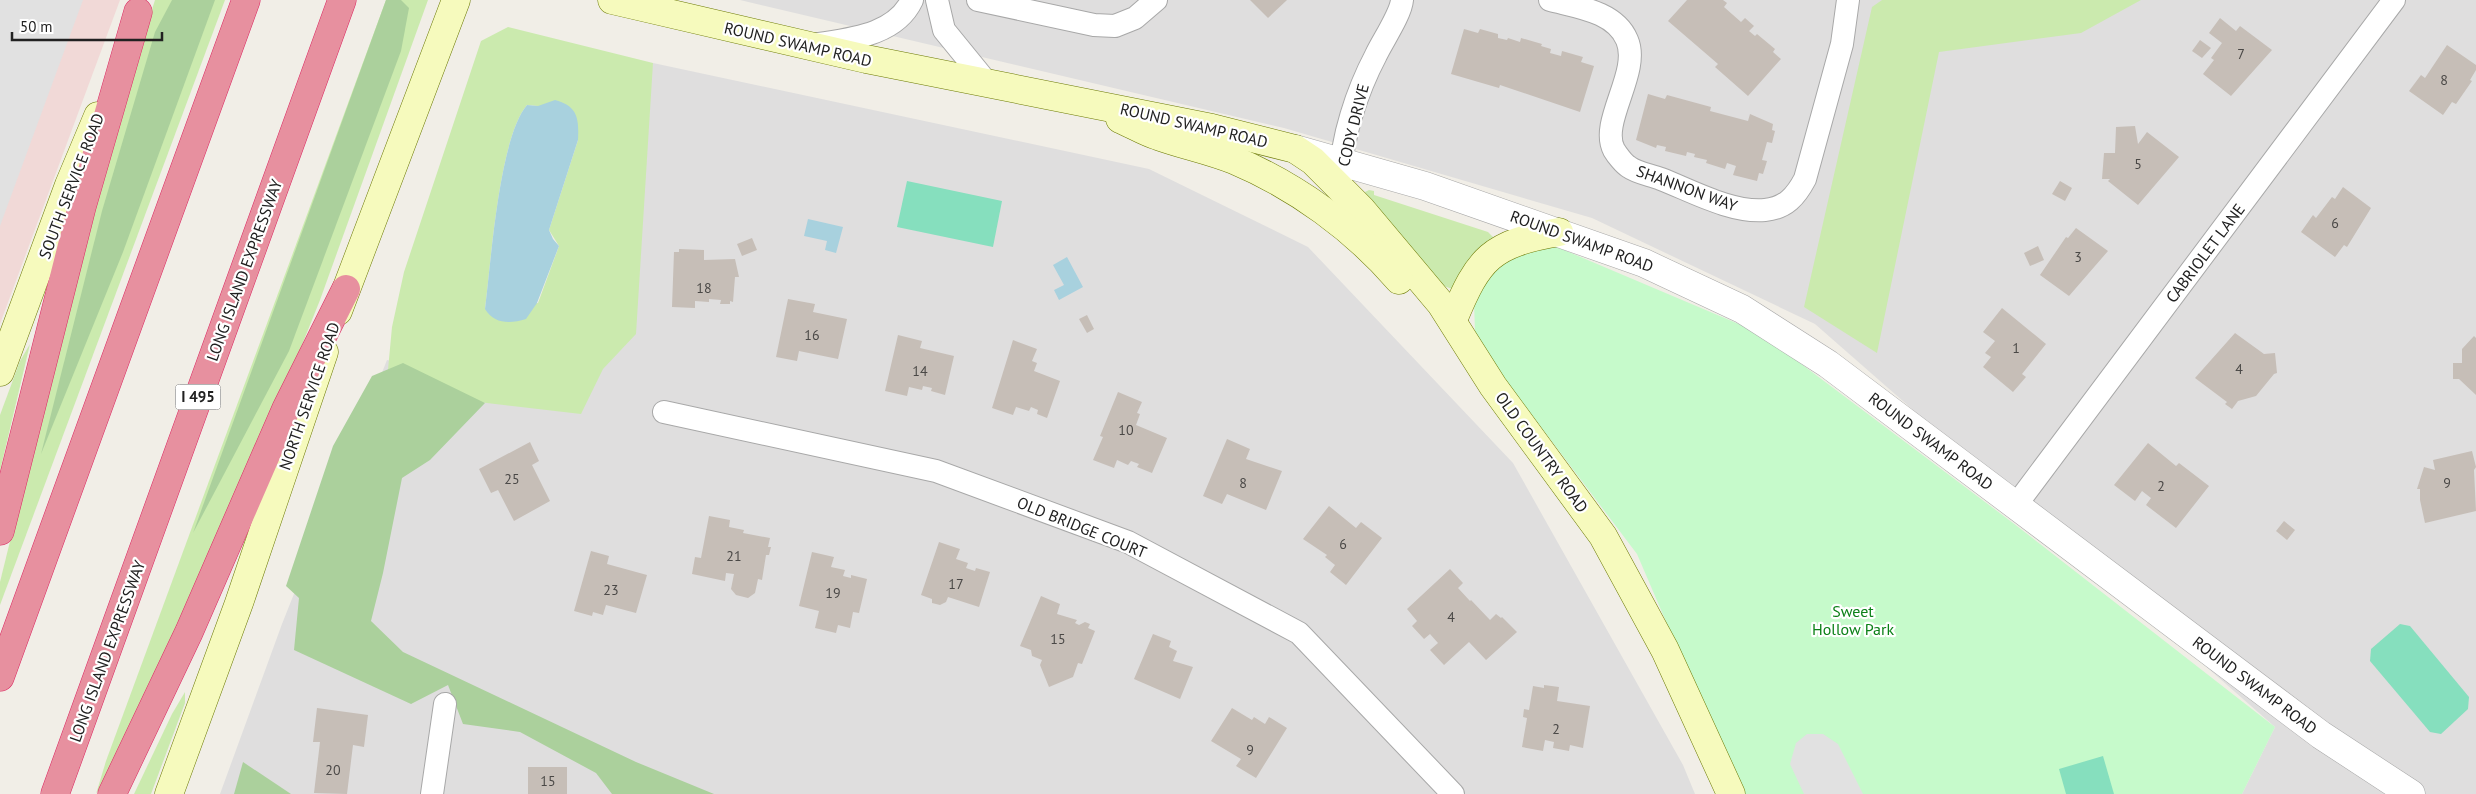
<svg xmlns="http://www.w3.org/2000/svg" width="2476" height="794" font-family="'PT Sans',sans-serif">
	<rect width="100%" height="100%" fill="#f1eee7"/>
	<!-- residential -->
	<g fill="#dfdede">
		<polygon points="740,0 2476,0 2476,794 2242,794 2275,727 1815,324 1592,218 1284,128"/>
		<polygon points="653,63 1149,169 1308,247 1513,463 1683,765 1695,794 220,794 282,624 387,360 584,401"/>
	</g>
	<!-- commercial -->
	<polygon fill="#f1d9d7" points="0,0 120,0 0,324"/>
	<!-- grass -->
	<g fill="#cbeaae" fill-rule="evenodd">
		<polygon points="155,0 225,0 0,605 0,582 100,176"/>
		<polygon points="386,0 428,0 320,300 244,489 111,768 96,794 106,761"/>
		<polygon points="1882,0 2141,0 2081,33 1939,52 1877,353 1804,307 1872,7"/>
		<path d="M508 27 653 63 636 334 603 369 581 414 386 391 392 327 404 272 481 41ZM527 105 538 106 578 140 549 230 559 246 538 303 485 309C491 262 499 138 527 105Z"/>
		<polygon points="1369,190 1374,191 1374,195 1488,232 1495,239 1452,289 1444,286 1367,197 1365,192"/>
		<polygon points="30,344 0,471 0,415 20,361"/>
		<polygon points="185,692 185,703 151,794 134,794 172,714"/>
	</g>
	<!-- forest -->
	<g fill="#abd09c">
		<polygon points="172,0 215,0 123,252 41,454 102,211 155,32"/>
		<polygon points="386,0 401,0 409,8 401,51 289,351 193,533"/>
		<polygon points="403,363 485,403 430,460 402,478 383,573 371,621 403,652 636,762 714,794 612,794 596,773 520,732 463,724 448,685 411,704 294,650 299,598 286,586 333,446 372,376"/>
		<polygon points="243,762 291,794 234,794"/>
	</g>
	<!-- park -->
	<polygon fill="#c6facb" points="1557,247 1760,333 2013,523 2275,727 2242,794 1740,794 1637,554 1488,357 1475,332 1474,302 1489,273 1513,253"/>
	<!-- pitch -->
	<g fill="#86dfbe">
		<polygon points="907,181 1002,201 993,247 897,227"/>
		<polygon points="2400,624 2410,626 2469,697 2468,709 2441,734 2430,732 2370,661 2371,649"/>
		<polygon points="2103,756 2114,794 2066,794 2059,769"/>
	</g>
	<!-- parking -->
	<g fill="#e1e1e1">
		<polygon points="0,0 83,0 0,226"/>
		<polygon points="1807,734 1823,734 1838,744 1863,794 1804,794 1790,764 1796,743"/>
	</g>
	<!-- water -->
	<g fill="#a8d1de">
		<path d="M555 100C578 106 579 119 578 140L549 230 553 239 559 246 537 303 526 319C510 324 494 324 485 309 491 262 499 138 527 105L538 106Z"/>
		<polygon points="808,219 843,227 836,253 825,250 827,241 804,236"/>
		<polygon points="1067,257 1083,287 1059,300 1054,290 1064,285 1053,265"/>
	</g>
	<!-- building -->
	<g fill="#c6beb7">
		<polygon points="1250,0 1287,0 1268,18"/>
		<polygon points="1687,0 1723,0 1727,3 1724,7 1741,22 1745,18 1754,26 1749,31 1755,36 1757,34 1775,49 1773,52 1781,59 1748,96 1715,67 1718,64 1668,21"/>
		<polygon points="2220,18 2236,31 2240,26 2272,50 2231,96 2203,74 2214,60 2211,58 2222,43 2209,33"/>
		<polygon points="1464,29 1478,33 1480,29 1498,34 1498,38 1507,40 1508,38 1520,42 1521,38 1542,44 1541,46 1551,49 1550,53 1561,56 1562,51 1583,57 1581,62 1594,66 1580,112 1500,85 1499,88 1451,74"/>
		<polygon points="2200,40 2211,48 2202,58 2192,51"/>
		<polygon points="2447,45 2476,65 2476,70 2470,80 2472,81 2456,104 2452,102 2443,115 2409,91 2421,75 2425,78"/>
		<polygon points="1648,94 1665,99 1667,95 1711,107 1710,111 1748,121 1750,114 1773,124 1772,130 1775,131 1772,143 1767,142 1762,160 1767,161 1763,174 1759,173 1757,181 1733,175 1736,166 1727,163 1725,169 1706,163 1707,160 1694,157 1695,154 1687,152 1686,156 1665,151 1666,147 1657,145 1656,148 1636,140"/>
		<polygon points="2135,126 2138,144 2147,132 2179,157 2138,205 2108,181 2110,179 2102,179 2104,153 2115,153 2116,127"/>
		<polygon points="2060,181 2072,188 2065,201 2052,194"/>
		<polygon points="2343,187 2371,208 2347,247 2344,245 2335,257 2301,232 2313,215 2316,218 2332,197 2335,199"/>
		<polygon points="2076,228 2108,251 2069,296 2040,275 2066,237 2068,238"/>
		<polygon points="752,238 757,250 742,256 737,244"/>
		<polygon points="2038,246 2044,260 2030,266 2024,253"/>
		<polygon points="679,249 704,250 704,260 735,259 739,277 735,277 733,302 730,301 730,304 720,304 721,300 709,299 709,302 695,301 695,308 672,307 674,252 679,252"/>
		<polygon points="788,299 815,304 813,312 847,319 838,359 799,351 797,361 776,357"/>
		<polygon points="2002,308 2046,344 2022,374 2026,377 2013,392 1983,367 1991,357 1985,353 1995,341 1983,332"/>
		<polygon points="1087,315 1094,329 1087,333 1079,319"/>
		<polygon points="2235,333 2264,354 2275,353 2277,373 2274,374 2256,396 2238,401 2232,409 2225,404 2227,402 2195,378"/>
		<polygon points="898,335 922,341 920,348 954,356 945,395 931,391 932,388 923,386 922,390 909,387 907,396 885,391"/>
		<polygon points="2474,336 2476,338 2476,395 2459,379 2453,379 2453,363 2462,363 2462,349"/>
		<polygon points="1013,340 1037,349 1032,361 1037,363 1034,371 1060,381 1047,418 1037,414 1038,410 1031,407 1029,411 1016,407 1013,415 992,408"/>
		<polygon points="1118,392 1142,402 1137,413 1140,414 1136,425 1167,438 1152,473 1137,467 1139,464 1131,461 1128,465 1117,460 1114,468 1093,460 1103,437 1100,436"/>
		<polygon points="1227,439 1250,449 1246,459 1282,471 1266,510 1227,494 1222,504 1203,496"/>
		<polygon points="530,442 539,461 532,465 550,501 514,521 498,490 491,493 479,469"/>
		<polygon points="2148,443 2176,466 2179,463 2209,486 2176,528 2146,505 2151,498 2142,491 2135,501 2114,485"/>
		<polygon points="2472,451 2476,467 2474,470 2476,511 2425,523 2420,500 2420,489 2417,489 2424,467 2435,470 2433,460"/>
		<polygon points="1329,506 1356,528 1361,522 1382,538 1346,585 1330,572 1335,565 1325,557 1327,555 1303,539"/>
		<polygon points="709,516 730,520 729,527 744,530 743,533 770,538 768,547 771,547 769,555 766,555 762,580 758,579 755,593 748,598 736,595 731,589 734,574 726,573 725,581 692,574 695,557 701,558"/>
		<polygon points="2284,521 2295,530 2287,540 2276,531"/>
		<polygon points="939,542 960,549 956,559 968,563 966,568 975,571 976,568 990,572 979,607 948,597 946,602 940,605 932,603 932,599 921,595"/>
		<polygon points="591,551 609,556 607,564 647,575 636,613 606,605 603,615 593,612 592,616 574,611"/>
		<polygon points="812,552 834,557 831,567 845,570 843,576 851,578 851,575 867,579 859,613 853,612 850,628 838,625 836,633 815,628 819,611 799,606"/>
		<polygon points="1450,569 1463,583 1458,588 1470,601 1471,600 1490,620 1496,614 1501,618 1502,617 1517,632 1486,660 1469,642 1444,665 1430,650 1438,643 1430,634 1424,639 1412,626 1417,621 1407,609"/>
		<polygon points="1041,596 1060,604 1057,614 1077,620 1075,623 1079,625 1085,622 1090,624 1088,628 1095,631 1082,664 1078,663 1073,677 1049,687 1040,665 1042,660 1032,656 1031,650 1020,646"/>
		<polygon points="1153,634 1171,641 1169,647 1177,651 1173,661 1193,667 1180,699 1134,679"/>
		<polygon points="1544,685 1559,687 1557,701 1590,706 1583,748 1570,745 1569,751 1553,748 1554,742 1545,740 1543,751 1522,747 1527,718 1523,717 1524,709 1529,710 1533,686 1544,688"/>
		<polygon points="317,708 368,715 364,747 353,745 347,794 314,793 320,742 313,742"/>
		<polygon points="1232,708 1252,720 1254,717 1265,724 1269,717 1287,728 1256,778 1236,766 1241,759 1211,741"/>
		<rect x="528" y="767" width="39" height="27"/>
	</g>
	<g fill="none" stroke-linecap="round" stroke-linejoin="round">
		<!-- minor casing -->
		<g stroke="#a8a8a8" stroke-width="24">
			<g id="minor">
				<polyline points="937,0 944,30 988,84"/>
				<polyline points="978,0 1094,25 1115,26 1135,18 1156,0"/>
				<path d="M1550 0C1576 7 1615 11 1627 40 1641 72 1599 122 1614 150 1617 155 1624 164 1629 167 1637 173 1651 175 1661 179 1692 191 1731 213 1765 210 1786 208 1796 196 1805 179L1842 44 1848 0"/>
				<path d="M813 45C849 39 895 36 912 0"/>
				<path d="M1341 179C1340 140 1358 89 1376 55 1382 42 1401 14 1402 0"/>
				<polyline points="664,412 936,471 1128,542 1299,633 1453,794"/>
				<polyline points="2016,505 2394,0"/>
				<polyline points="432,794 445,704"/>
			</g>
		</g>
		<!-- tertiary casing -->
		<g stroke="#a8a8a8" stroke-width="29">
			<polyline id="tertiary" points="1295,149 1425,186 1644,263 1742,309 1828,364 2321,735 2411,794"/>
		</g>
		<!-- secondary casing -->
		<g stroke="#6c7a05" stroke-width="29">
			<g id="secondary">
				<polyline points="612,0 866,59 1212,128 1295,149 1313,161 1362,210 1441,304 1493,386 1603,536 1665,650 1731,794"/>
				<path d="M1120 119C1132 124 1145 132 1158 136 1183 145 1209 150 1234 160 1296 186 1355 229 1399 280"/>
				<polyline points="338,311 456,0"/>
				<path d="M1453 320C1479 257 1491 244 1559 232"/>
				<polyline points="0,372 69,185 98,116"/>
				<polyline points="169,794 239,603 324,352"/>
			</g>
		</g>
		<!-- motorway casing -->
		<g stroke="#db2862" stroke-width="29">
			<g id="motorway">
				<polyline points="0,531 82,206 138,12"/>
				<polyline points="0,677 246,0"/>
				<polyline points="55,794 342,0"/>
				<polyline points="112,794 189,632 286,409 346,289"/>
			</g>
		</g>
		<!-- minor -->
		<use href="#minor" stroke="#fff" stroke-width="22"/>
		<!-- tertiary -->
		<use href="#tertiary" stroke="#fff" stroke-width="28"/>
		<!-- secondary -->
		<use href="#secondary" stroke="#f6fabd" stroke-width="28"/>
		<!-- motorway -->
		<use href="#motorway" stroke="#e7909f" stroke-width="28"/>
	</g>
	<g text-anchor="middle" stroke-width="4.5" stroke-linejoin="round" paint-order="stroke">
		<!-- number labels -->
		<g font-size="14" fill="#4a4846">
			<text x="2241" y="59">7</text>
			<text x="2444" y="85">8</text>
			<text x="2138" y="169">5</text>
			<text x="2335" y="228">6</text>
			<text x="2078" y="262">3</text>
			<text x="704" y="293">18</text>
			<text x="812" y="340">16</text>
			<text x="2016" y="353">1</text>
			<text x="2239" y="374">4</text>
			<text x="920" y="376">14</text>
			<text x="1126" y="435">10</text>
			<text x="512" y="484">25</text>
			<text x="1243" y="488">8</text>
			<text x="2447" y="488">9</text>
			<text x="2161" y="491">2</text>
			<text x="1343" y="549">6</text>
			<text x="734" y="561">21</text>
			<text x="956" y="589">17</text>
			<text x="611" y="595">23</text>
			<text x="833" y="598">19</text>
			<text x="1451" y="622">4</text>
			<text x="1058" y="644">15</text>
			<text x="1556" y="734">2</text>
			<text x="1250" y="755">9</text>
			<text x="333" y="775">20</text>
			<text x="548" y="786">15</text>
		</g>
		<!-- shield labels -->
		<rect fill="#fff" stroke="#646464" stroke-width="1" x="175.5" y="384.5" width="45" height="25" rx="4"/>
		<g font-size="15" font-weight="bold" fill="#212121">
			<text x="198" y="402">I 495</text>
		</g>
		<!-- street labels -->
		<g font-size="16" fill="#212121" stroke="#fff">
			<text transform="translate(798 44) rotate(13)" y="6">ROUND SWAMP ROAD</text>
			<text transform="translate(1194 125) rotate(13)" y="6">ROUND SWAMP ROAD</text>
			<text transform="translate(1353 125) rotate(-76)" y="6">CODY DRIVE</text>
			<text transform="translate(71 186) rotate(-69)" y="6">SOUTH SERVICE ROAD</text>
			<text transform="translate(1687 188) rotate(20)" y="6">SHANNON WAY</text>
			<text transform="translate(1582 241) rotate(20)" y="6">ROUND SWAMP ROAD</text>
			<text transform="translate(2205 253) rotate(-53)" y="6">CABRIOLET LANE</text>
			<text transform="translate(244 270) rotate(-70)" y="6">LONG ISLAND EXPRESSWAY</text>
			<text transform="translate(309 396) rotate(-71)" y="6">NORTH SERVICE ROAD</text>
			<text transform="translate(1931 441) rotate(37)" y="6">ROUND SWAMP ROAD</text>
			<text transform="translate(1542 452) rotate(54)" y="6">OLD COUNTRY ROAD</text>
			<text transform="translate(1082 527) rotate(22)" y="6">OLD BRIDGE COURT</text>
			<text transform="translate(107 651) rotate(-70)" y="6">LONG ISLAND EXPRESSWAY</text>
			<text transform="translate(2255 685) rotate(37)" y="6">ROUND SWAMP ROAD</text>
		</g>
		<!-- park labels -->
		<g font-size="16" fill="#0c8118" stroke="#fff">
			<text x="1853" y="617">Sweet<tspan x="1853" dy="18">Hollow Park</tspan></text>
		</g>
	</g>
	<!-- scale -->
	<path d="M12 32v8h150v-8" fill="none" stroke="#212121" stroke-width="2.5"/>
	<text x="20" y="32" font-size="15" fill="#212121" stroke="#ffffff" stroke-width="4" paint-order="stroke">50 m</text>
</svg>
